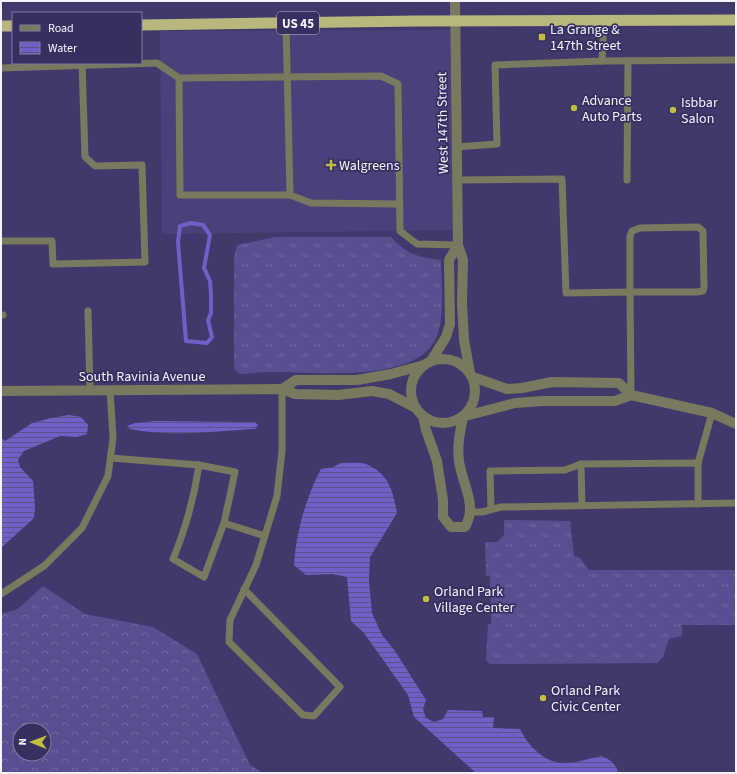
<svg xmlns="http://www.w3.org/2000/svg" width="737" height="774" font-family="'Source Sans 3',sans-serif">
	<defs>
		<pattern id="grass-tufts" width="24" height="20" patternUnits="userSpaceOnUse"><rect width="24" height="20" fill="#584f90"/><path d="M3 7l-1-3M5 7V3M7 7l1-3M15 17l-1-3M17 17v-4M19 17l1-3" fill="none" stroke="#7069a1"/></pattern>
		<pattern id="forest-crowns" width="20" height="18" patternUnits="userSpaceOnUse"><rect width="20" height="18" fill="#584f90"/><path d="M2 6a3 3 0 1 1 6 0M12 15a3 3 0 1 1 6 0" fill="none" stroke="#7069a1"/></pattern>
		<pattern id="water-rules" width="6" height="5" patternUnits="userSpaceOnUse"><rect width="6" height="5" fill="#715fc7"/><path d="M0 2.5h6" fill="none" stroke="#5b5383"/></pattern>
	</defs>
	<rect width="100%" height="100%" fill="#41396b"/>
	<!-- built -->
	<polygon fill="#4a417a" points="450,30 453,230 162,234 160,31"/>
	<!-- grass -->
	<g fill="url(#grass-tufts)">
		<path d="M275 237H391C407 255 418 257 441 260 441 283 446 322 434 342 410 384 309 371 267 372 258 372 249 374 240 374L234 369V258L237 245Z"/>
		<polygon points="504,520 570,521 574,556 580,558 589,570 736,570 736,625 682,625 682,636 669,639 663,657 657,663 490,664 486,660 488,624 491,624 490,576 486,576 485,542 497,542 504,535"/>
	</g>
	<!-- forest -->
	<path fill="url(#forest-crowns)" fill-rule="evenodd" d="M43 586 85 614 153 627 197 654 250 765 263 773H1V614L18 609ZM20 730H44V754H20Z"/>
	<!-- water -->
	<g fill="url(#water-rules)">
		<polygon points="69,415 81,417 88,425 87,434 77,437 60,436 24,451 18,460 20,467 33,481 35,507 34,518 1,548 1,438 5,441 32,423 51,418"/>
		<path d="M156 421 249 422H255L258 425 255 429H251C211 432 169 437 130 429L127 426 135 423Z"/>
		<path d="M341 463C349 463 360 462 366 464 389 474 393 491 397 513L370 557 369 581 372 613 382 635 395 651 426 700 423 709 426 718 434 722 443 719 448 710 482 711 483 717H494L493 728 520 729C529 747 545 764 567 763 578 763 590 758 601 756 609 758 617 765 618 773H476L414 717 408 695 364 633 351 621 347 577 332 574 306 575 294 565C296 533 306 497 321 469L333 467Z"/>
	</g>
	<g fill="none" stroke-linecap="round" stroke-linejoin="round">
		<!-- stream -->
		<polygon stroke="#715fc7" stroke-width="4" points="191,223 203,225 210,235 204,268 210,281 211,295 211,313 208,320 212,337 207,343 186,341 178,242 180,226"/>
		<!-- service -->
		<g stroke="#78795f" stroke-width="7">
			<polyline points="286,24 290,195"/>
			<polyline points="602,61 736,60"/>
			<polyline points="1,68 157,63 179,78"/>
			<polyline points="456,147 497,144 495,65 602,61 604,20"/>
			<polyline points="457,180 562,179 566,293 630,292 631,395"/>
			<polyline points="627,180 628,61"/>
			<polyline points="399,204 311,203 290,195 180,195 179,78 381,76 398,84 400,231 417,244 458,245"/>
			<polygon points="698,227 703,231 704,287 703,291 697,292 630,292 630,236 632,231 640,228"/>
			<polyline points="1,241 52,241 53,264 145,262 142,165 95,166 85,157 82,63"/>
			<polyline points="88,311 90,390"/>
			<polyline points="1,315 3,315"/>
			<path d="M111 458 199 465C194 498 186 528 173 559L204 577 224 523 265 536"/>
			<polyline points="698,463 712,413"/>
			<polyline points="581,464 698,463 698,504"/>
			<polyline points="199,465 235,472 224,523"/>
			<polyline points="491,509 490,471 565,470 581,464 582,505"/>
			<polyline points="471,512 482,512 501,507 736,503"/>
			<polyline points="244,589 340,687 314,716 303,715 229,642 230,620 256,565 277,496 282,451 282,389"/>
			<polyline points="1,594 44,566 82,528 108,476 113,438 110,390"/>
		</g>
		<!-- minor -->
		<g stroke="#78795f" stroke-width="10">
			<polyline points="455,1 458,245 463,260 462,303 464,340 470,373"/>
			<polyline points="431,361 446,337 450,324 449,260 458,245"/>
			<path d="M423 417 426 430 437 461 443 500V517L451 527H465C478 505 462 484 459 461 457 445 460 432 463 417"/>
		</g>
		<!-- tertiary -->
		<g stroke="#78795f" stroke-width="10">
			<circle cx="443" cy="391" r="32"/>
			<polyline points="473,377 507,389 522,388 552,382 619,383 631,395"/>
			<polyline points="282,389 296,380 357,380 391,374 424,365"/>
			<polyline points="1,391 282,389 295,394 338,395 372,391 389,394 416,408"/>
			<polyline points="465,416 515,403 542,401 615,401 631,395 712,413 736,424"/>
		</g>
		<!-- trunk -->
		<g stroke="#b8b87e" stroke-width="11">
			<polyline points="141,25 417,21 736,20"/>
			<polyline points="1,26 13,26"/>
		</g>
	</g>
	<!-- markers -->
	<g fill="#c0be40" stroke="#362f5f" stroke-width="1.5">
		<rect x="538" y="33" width="8" height="8" rx="2"/>
		<circle cx="574" cy="108" r="4"/>
		<circle cx="673" cy="110" r="4"/>
		<path d="M329 159h4v4h4v4h-4v4h-4v-4h-4v-4h4z"/>
		<circle cx="426" cy="599" r="4"/>
		<circle cx="543" cy="698" r="4"/>
	</g>
	<g text-anchor="middle" stroke-width="3.5" stroke-linejoin="round" paint-order="stroke">
		<!-- shield labels -->
		<rect fill="#362f5f" stroke="#bab8ce" stroke-width="1" x="277" y="12" width="42" height="22" rx="3"/>
		<g font-size="13" font-weight="bold" fill="#f3f2fe">
			<text x="298" y="28">US 45</text>
		</g>
		<!-- poi labels -->
		<g font-size="14" fill="#f3f2fe" stroke="#362f5f" text-anchor="start">
			<text x="550" y="34">La Grange &amp;<tspan x="550" dy="16">147th Street</tspan></text>
			<text x="582" y="105">Advance<tspan x="582" dy="16">Auto Parts</tspan></text>
			<text x="681" y="107">Isbbar<tspan x="681" dy="16">Salon</tspan></text>
			<text x="339" y="170">Walgreens</text>
			<text x="434" y="596">Orland Park<tspan x="434" dy="16">Village Center</tspan></text>
			<text x="551" y="695">Orland Park<tspan x="551" dy="16">Civic Center</tspan></text>
		</g>
		<!-- street labels -->
		<g font-size="14" fill="#f3f2fe" stroke="#362f5f">
			<text transform="translate(442 123) rotate(-91)" y="5">West 147th Street</text>
			<text x="142" y="381">South Ravinia Avenue</text>
		</g>
	</g>
	<!-- border -->
	<rect width="737" height="774" fill="none" stroke="#f3f2fe" stroke-width="4"/>
	<!-- legend -->
	<rect x="12" y="12" width="130" height="52" fill="#362f5f" stroke="#827d9f"/>
	<rect x="20" y="25" width="20" height="6" fill="#78795f" stroke="#827d9f"/>
	<text x="48" y="32" font-size="12" fill="#f3f2fe">Road</text>
	<rect x="20" y="42" width="20" height="12" fill="url(#water-rules)" stroke="#827d9f"/>
	<text x="48" y="52" font-size="12" fill="#f3f2fe">Water</text>
	<!-- north arrow -->
	<g transform="translate(32 742) rotate(271)"><circle r="19" fill="#362f5f" stroke="#827d9f"/>
	<path d="M0-3L7 15L0 10L-7 15Z" fill="#c0be40"/>
	<text y="-6" font-size="11" font-weight="bold" text-anchor="middle" fill="#f3f2fe">N</text>
	</g>
</svg>
